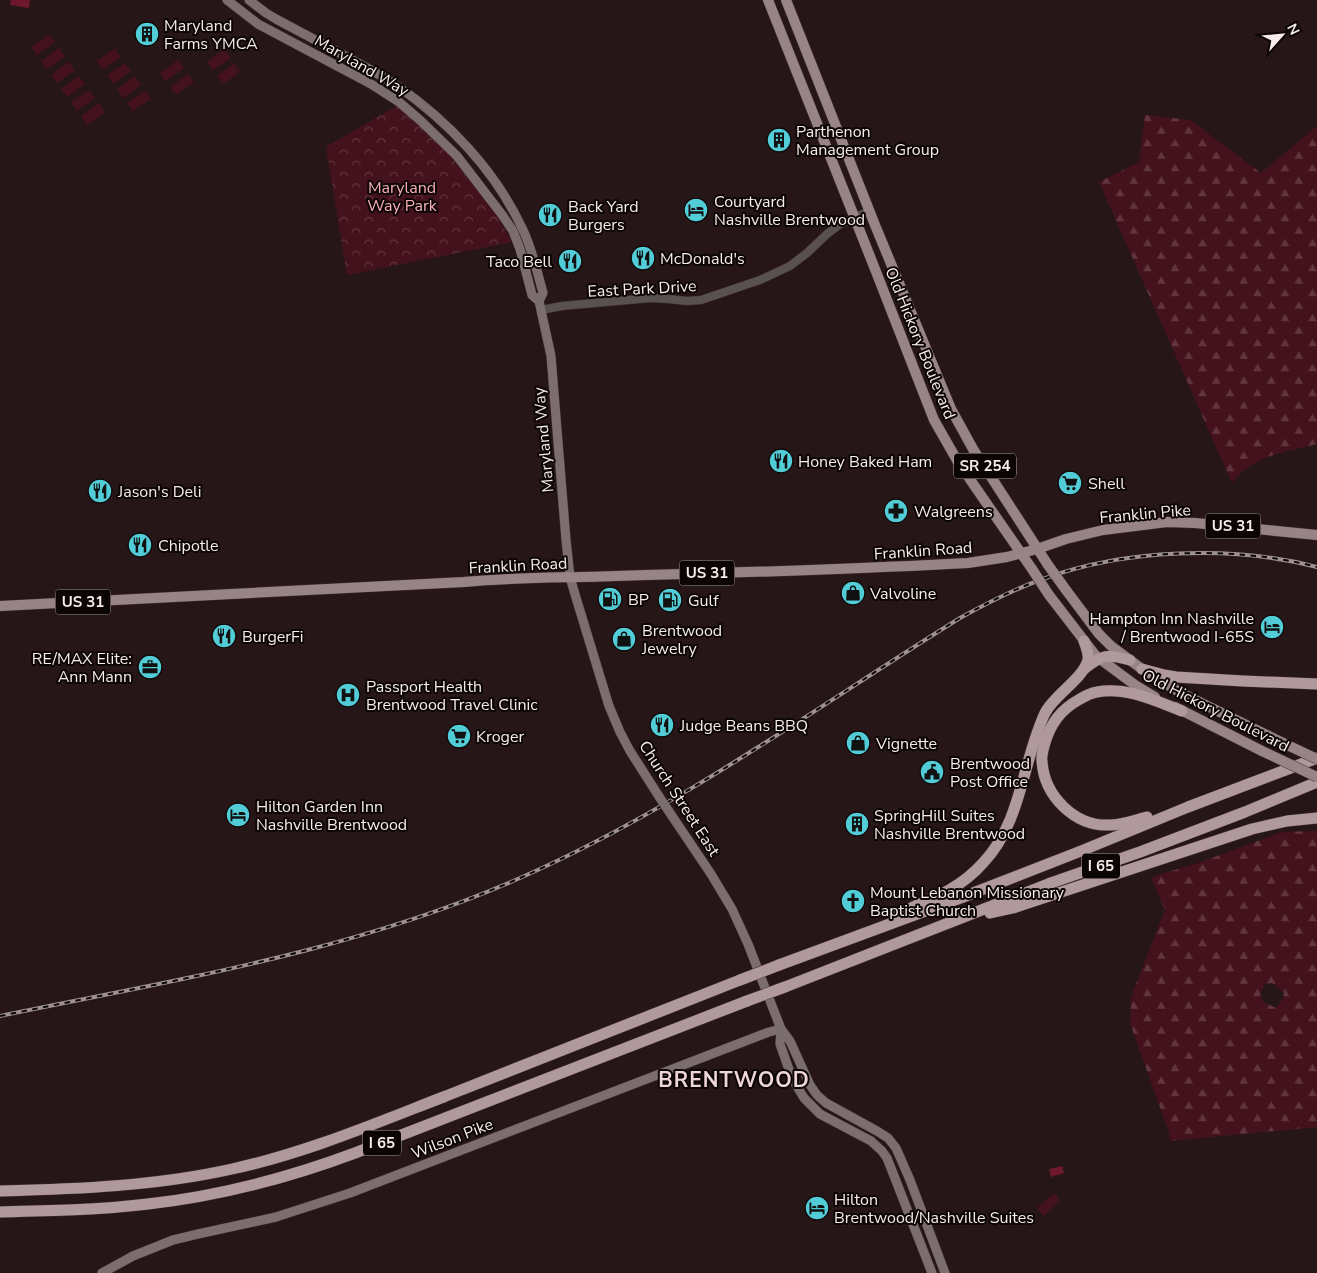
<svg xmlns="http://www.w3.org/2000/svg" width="1317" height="1273" font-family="'Nunito Sans',sans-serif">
	<defs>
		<pattern id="forest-firs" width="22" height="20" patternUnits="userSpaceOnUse" patternTransform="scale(1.25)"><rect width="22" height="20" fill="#44121c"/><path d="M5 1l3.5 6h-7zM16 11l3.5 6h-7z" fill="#60353d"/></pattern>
		<pattern id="park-crowns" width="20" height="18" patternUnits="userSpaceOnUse" patternTransform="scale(1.25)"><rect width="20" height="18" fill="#44121c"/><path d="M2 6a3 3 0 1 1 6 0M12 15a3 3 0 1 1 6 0" fill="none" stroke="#60353d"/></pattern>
	</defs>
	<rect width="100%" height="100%" fill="#271618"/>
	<!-- forest -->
	<g fill="url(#forest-firs)" fill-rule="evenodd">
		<path d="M1145 115 1190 120 1261 173 1317 126V444C1285 452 1254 455 1232 483L1099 182 1139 162Z"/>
		<path d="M1317 831V1127L1170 1141 1169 1133 1130 1023 1131 997 1165 910 1151 877 1198 863 1282 832ZM1272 983 1284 993 1283 999 1276 1008 1263 1002 1260 994 1265 984Z"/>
	</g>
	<!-- park -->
	<polygon fill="url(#park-crowns)" points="396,106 441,140 481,186 512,242 347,275 326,147"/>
	<!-- pitch -->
	<g fill="#44121c">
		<polygon points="49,34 55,42 37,55 31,47"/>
		<polygon points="59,48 65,56 47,69 41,61"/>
		<polygon points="115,48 121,57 103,70 97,61"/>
		<polygon points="225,49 231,58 213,70 207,62"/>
		<polygon points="178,60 184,68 166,81 160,73"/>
		<polygon points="69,62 75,70 57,83 51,75"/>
		<polygon points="125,63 131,71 113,84 107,75"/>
		<polygon points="234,63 240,72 223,84 217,76"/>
		<polygon points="188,74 194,82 176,95 170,87"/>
		<polygon points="79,76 85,84 67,97 61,89"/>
		<polygon points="135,76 141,85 123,98 117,89"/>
		<polygon points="89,90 95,98 77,111 71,102"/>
		<polygon points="145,90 151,99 133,111 127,103"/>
		<polygon points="99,103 105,112 87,125 81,116"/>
		<polygon points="1054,1193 1060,1201 1044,1216 1037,1208"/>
	</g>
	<!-- water -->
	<g fill="#6d182d">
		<polygon points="11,0 30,0 29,8 10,5"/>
		<polygon points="1062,1166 1064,1173 1051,1177 1049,1169"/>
	</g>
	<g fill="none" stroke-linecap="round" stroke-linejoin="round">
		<!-- tertiary casing -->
		<g stroke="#403031" stroke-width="9">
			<polyline id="tertiary" points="541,310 562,306 650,298 668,299 687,301 701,300 760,280 790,266 807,253 827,234 839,225 869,211"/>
		</g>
		<!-- secondary casing -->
		<g stroke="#403031" stroke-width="10">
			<g id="secondary">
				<polyline points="227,0 258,24 371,84 399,102 421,121 457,156 503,216 513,231 520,249 532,295 539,301 551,356 566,540 570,577 574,591 609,706 620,732 630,751 660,798"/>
				<path d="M249 0 266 13 276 19C300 32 325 45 349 58 365 67 381 75 396 85 448 121 495 170 522 228 532 248 537 271 543 293L539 301"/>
				<polyline points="672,816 711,874 732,909 748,944 781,1029 790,1041 810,1085 817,1095 826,1103 877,1131 888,1138 896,1148 910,1180 945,1273"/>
				<polyline points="781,1029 780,1044 792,1078 804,1098 820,1114 871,1141 882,1151 887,1158 932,1273"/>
				<polyline points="102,1273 133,1256 173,1240 198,1234 276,1217 350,1193 769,1032 781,1029"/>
			</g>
		</g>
		<!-- primary casing -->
		<g stroke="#403031" stroke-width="11">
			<g id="primary">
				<polyline points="768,0 873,264 934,420 958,462 1032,569"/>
				<polyline points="786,0 875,225 951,409 973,449 1048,565"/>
				<polyline points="1066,590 1099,634 1111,646 1142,669 1181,693 1283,743"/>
				<polyline points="1049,595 1096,656 1135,685 1155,697"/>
				<path d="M0 606 464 582C514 577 565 578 615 576 726 573 837 570 948 564L968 563 1007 557 1037 549 1066 539 1103 530 1167 522 1195 523 1317 535"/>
				<polyline points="1175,707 1262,751"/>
			</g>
		</g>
		<!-- motorway casing -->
		<g stroke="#403031" stroke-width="12">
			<g id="motorway">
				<path d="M1084 669C1103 654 1107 654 1130 660"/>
				<polyline points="1142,669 1164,675 1176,677 1243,681 1317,684"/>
				<path d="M1147 817C1135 820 1122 825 1110 825 1075 827 1044 796 1042 761 1041 756 1043 751 1044 746 1050 724 1060 710 1080 699 1085 696 1091 693 1097 692 1125 686 1156 701 1182 711"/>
				<path d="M899 913C931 899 959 890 983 863 1022 822 1022 762 1045 713 1054 695 1083 679 1088 660 1089 654 1086 647 1084 641"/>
				<polyline points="990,913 1013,908 1252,829 1287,821 1317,818"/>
				<polyline points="779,965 963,897 1081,851 1188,807 1317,758"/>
				<polyline points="785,987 1048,884 1140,852 1245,812 1317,782"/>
				<path d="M0 1191C78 1189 156 1186 232 1169 306 1153 376 1123 446 1096 544 1057 642 1018 740 980"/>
				<path d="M0 1212C49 1211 99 1210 148 1204 220 1196 288 1178 355 1153L747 1001"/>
			</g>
		</g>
		<!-- tertiary -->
		<use href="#tertiary" stroke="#595051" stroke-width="8"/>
		<!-- secondary -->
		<use href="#secondary" stroke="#7c6e6f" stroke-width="9"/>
		<!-- primary -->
		<use href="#primary" stroke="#988486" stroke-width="10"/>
		<!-- motorway -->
		<use href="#motorway" stroke="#b0999c" stroke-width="11"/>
		<!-- rail casing -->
		<g stroke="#9f9192" stroke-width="4">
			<path id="rail" d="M0 1016C175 980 355 951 520 878 677 809 815 708 960 618 987 603 1014 589 1043 579 1124 549 1233 545 1317 567"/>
		</g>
		<!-- rail -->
		<use href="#rail" stroke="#0b0505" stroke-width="2" stroke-dasharray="5.5" stroke-linecap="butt"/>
		<!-- secondary-bridge casing -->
		<g stroke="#403031" stroke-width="10" stroke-linecap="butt">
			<polyline id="secondary-bridge" points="660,798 672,816"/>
		</g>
		<!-- primary-bridge casing -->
		<g stroke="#403031" stroke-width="11" stroke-linecap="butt">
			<g id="primary-bridge">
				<polyline points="1048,565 1066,590"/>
				<polyline points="1032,569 1049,595"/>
				<polyline points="1283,743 1317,759"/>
				<polyline points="1262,751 1317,777"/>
			</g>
		</g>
		<!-- motorway-bridge casing -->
		<g stroke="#403031" stroke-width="12" stroke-linecap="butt">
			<g id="motorway-bridge">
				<polyline points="740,980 779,965"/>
				<polyline points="747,1001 785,987"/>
			</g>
		</g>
		<!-- secondary-bridge -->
		<use href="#secondary-bridge" stroke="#7c6e6f" stroke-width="9"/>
		<!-- primary-bridge -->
		<use href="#primary-bridge" stroke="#988486" stroke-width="10"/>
		<!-- motorway-bridge -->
		<use href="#motorway-bridge" stroke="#b0999c" stroke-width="11"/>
	</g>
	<!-- icons -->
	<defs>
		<g id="building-disc" transform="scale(1.25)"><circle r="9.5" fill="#52ccd6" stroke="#0b0505"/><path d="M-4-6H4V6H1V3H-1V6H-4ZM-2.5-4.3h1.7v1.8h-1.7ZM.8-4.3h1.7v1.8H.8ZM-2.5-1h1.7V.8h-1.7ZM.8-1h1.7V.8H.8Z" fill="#111"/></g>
		<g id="hotel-disc" transform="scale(1.25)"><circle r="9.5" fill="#52ccd6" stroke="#0b0505"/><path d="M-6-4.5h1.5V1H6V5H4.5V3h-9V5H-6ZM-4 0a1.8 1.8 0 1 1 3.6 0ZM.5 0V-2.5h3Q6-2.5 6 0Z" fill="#111"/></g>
		<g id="restaurant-disc" transform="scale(1.25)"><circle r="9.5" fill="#52ccd6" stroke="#0b0505"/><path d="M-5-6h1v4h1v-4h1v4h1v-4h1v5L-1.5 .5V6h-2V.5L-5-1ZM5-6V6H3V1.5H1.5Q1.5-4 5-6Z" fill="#111"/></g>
		<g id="supermarket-disc" transform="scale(1.25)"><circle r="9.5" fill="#52ccd6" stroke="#0b0505"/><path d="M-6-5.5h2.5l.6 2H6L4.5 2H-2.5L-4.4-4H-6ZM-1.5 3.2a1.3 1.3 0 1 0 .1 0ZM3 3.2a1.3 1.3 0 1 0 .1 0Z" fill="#111"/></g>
		<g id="pharmacy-disc" transform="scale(1.25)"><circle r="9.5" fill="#52ccd6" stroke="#0b0505"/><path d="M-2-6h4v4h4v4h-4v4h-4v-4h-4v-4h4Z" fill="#111"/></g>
		<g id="shop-disc" transform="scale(1.25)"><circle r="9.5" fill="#52ccd6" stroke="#0b0505"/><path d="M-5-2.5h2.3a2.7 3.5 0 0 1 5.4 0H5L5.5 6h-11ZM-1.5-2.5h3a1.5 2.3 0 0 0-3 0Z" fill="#111"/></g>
		<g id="fuel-disc" transform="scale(1.25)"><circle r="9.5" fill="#52ccd6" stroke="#0b0505"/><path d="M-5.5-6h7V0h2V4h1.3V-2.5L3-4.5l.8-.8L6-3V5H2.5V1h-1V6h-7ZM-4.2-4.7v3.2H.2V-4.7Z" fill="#111"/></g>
		<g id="office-disc" transform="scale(1.25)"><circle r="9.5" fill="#52ccd6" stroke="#0b0505"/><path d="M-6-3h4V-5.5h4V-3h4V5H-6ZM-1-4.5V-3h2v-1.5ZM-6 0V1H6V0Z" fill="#111"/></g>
		<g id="hospital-disc" transform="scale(1.25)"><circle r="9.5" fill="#52ccd6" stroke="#0b0505"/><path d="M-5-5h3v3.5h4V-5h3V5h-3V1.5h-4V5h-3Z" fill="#111"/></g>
		<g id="civic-disc" transform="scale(1.25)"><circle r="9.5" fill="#52ccd6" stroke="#0b0505"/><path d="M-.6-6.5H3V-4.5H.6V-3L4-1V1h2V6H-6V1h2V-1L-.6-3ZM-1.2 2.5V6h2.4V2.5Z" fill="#111"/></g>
		<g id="church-disc" transform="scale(1.25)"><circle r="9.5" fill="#52ccd6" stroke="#0b0505"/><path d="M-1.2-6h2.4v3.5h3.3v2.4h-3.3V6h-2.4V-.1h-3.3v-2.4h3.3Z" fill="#111"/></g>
	</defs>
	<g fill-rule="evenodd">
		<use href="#building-disc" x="147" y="34"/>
		<use href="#building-disc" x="779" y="140"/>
		<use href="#hotel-disc" x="696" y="210"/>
		<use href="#restaurant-disc" x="550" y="215"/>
		<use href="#restaurant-disc" x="643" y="258"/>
		<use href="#restaurant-disc" x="570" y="261"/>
		<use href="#restaurant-disc" x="781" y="461"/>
		<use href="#supermarket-disc" x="1070" y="483"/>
		<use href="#restaurant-disc" x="100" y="491"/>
		<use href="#pharmacy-disc" x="896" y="511"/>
		<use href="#restaurant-disc" x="140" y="545"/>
		<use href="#shop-disc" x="853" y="593"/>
		<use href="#fuel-disc" x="610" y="599"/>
		<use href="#fuel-disc" x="670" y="600"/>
		<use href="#hotel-disc" x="1272" y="627"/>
		<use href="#restaurant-disc" x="224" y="636"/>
		<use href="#shop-disc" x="624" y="639"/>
		<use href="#office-disc" x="150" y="667"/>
		<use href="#hospital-disc" x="348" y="695"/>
		<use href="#restaurant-disc" x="662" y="725"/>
		<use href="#supermarket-disc" x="459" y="736"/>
		<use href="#shop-disc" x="858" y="743"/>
		<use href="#civic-disc" x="932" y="772"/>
		<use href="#hotel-disc" x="238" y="815"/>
		<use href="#building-disc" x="857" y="824"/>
		<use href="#church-disc" x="853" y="901"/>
		<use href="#hotel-disc" x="817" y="1208"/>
	</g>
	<g text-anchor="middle" stroke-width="4" stroke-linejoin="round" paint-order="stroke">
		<!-- shield labels -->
		<g fill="#0b0505" stroke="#b0a6a7" stroke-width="1">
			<rect x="954" y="453.5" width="62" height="25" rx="4"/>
			<rect x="1205.5" y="513.5" width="55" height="25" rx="4"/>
			<rect x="679.5" y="560.5" width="55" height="25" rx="4"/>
			<rect x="55.5" y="589.5" width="55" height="25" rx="4"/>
			<rect x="1082" y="853.5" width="38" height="25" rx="4"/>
			<rect x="363" y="1130.5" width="38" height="25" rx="4"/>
		</g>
		<g font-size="15" font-weight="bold" fill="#f7ebec">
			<text x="985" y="471">SR 254</text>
			<text x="1233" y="531">US 31</text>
			<text x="707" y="578">US 31</text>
			<text x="83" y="607">US 31</text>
			<text x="1101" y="871">I 65</text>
			<text x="382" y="1148">I 65</text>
		</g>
		<!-- poi labels -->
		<g font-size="16" fill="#f7ebec" stroke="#0b0505" text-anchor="start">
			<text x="164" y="31">Maryland<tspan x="164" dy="18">Farms YMCA</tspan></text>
			<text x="796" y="137">Parthenon<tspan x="796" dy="18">Management Group</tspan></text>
			<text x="714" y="207">Courtyard<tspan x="714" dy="18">Nashville Brentwood</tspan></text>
			<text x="568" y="212">Back Yard<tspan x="568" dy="18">Burgers</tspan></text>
			<text x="660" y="264">McDonald's</text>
			<text x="552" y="267" text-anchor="end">Taco Bell</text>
			<text x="798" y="467">Honey Baked Ham</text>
			<text x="1088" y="489">Shell</text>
			<text x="118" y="497">Jason's Deli</text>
			<text x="914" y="517">Walgreens</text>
			<text x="158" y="551">Chipotle</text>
			<text x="870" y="599">Valvoline</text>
			<text x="628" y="605">BP</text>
			<text x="688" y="606">Gulf</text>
			<text x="1254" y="624" text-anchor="end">Hampton Inn Nashville<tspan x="1254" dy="18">/ Brentwood I-65S</tspan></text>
			<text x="642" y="636">Brentwood<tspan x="642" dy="18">Jewelry</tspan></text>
			<text x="242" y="642">BurgerFi</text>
			<text x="132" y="664" text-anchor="end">RE/MAX Elite:<tspan x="132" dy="18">Ann Mann</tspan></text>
			<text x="366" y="692">Passport Health<tspan x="366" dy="18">Brentwood Travel Clinic</tspan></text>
			<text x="680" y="731">Judge Beans BBQ</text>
			<text x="476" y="742">Kroger</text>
			<text x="876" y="749">Vignette</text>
			<text x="950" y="769">Brentwood<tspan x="950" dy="18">Post Office</tspan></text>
			<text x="256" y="812">Hilton Garden Inn<tspan x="256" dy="18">Nashville Brentwood</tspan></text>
			<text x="874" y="821">SpringHill Suites<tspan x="874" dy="18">Nashville Brentwood</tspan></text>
			<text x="870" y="898">Mount Lebanon Missionary<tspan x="870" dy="18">Baptist Church</tspan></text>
			<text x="834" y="1205">Hilton<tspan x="834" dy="18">Brentwood/Nashville Suites</tspan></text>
		</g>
		<!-- street labels -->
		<g font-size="16" fill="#f7ebec" stroke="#0b0505">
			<text transform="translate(362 65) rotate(30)" y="6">Maryland Way</text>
			<text transform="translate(642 288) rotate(-3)" y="6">East Park Drive</text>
			<text transform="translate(921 343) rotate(68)" y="6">Old Hickory Boulevard</text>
			<text transform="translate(543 440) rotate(-95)" y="6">Maryland Way</text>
			<text transform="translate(1145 513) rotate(-5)" y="6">Franklin Pike</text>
			<text transform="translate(923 550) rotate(-4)" y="6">Franklin Road</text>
			<text transform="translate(518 565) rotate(-3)" y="6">Franklin Road</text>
			<text transform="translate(1216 710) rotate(27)" y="6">Old Hickory Boulevard</text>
			<text transform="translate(680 798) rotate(57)" y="6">Church Street East</text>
			<text transform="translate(452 1138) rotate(-21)" y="6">Wilson Pike</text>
		</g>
		<!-- park labels -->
		<g font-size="16" fill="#f9aeb7" stroke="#0b0505">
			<text x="402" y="193">Maryland<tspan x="402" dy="18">Way Park</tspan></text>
		</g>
		<!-- district labels -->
		<g font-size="21" font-weight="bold" letter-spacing="1" fill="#eed6d8" stroke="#0b0505">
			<text x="734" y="1087">BRENTWOOD</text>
		</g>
	</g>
	<!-- north arrow -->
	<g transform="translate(1282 35) rotate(63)" stroke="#0b0505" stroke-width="4" paint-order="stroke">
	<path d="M0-4L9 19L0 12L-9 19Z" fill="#f7ebec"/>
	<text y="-8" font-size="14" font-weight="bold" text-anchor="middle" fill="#f7ebec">N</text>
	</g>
</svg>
